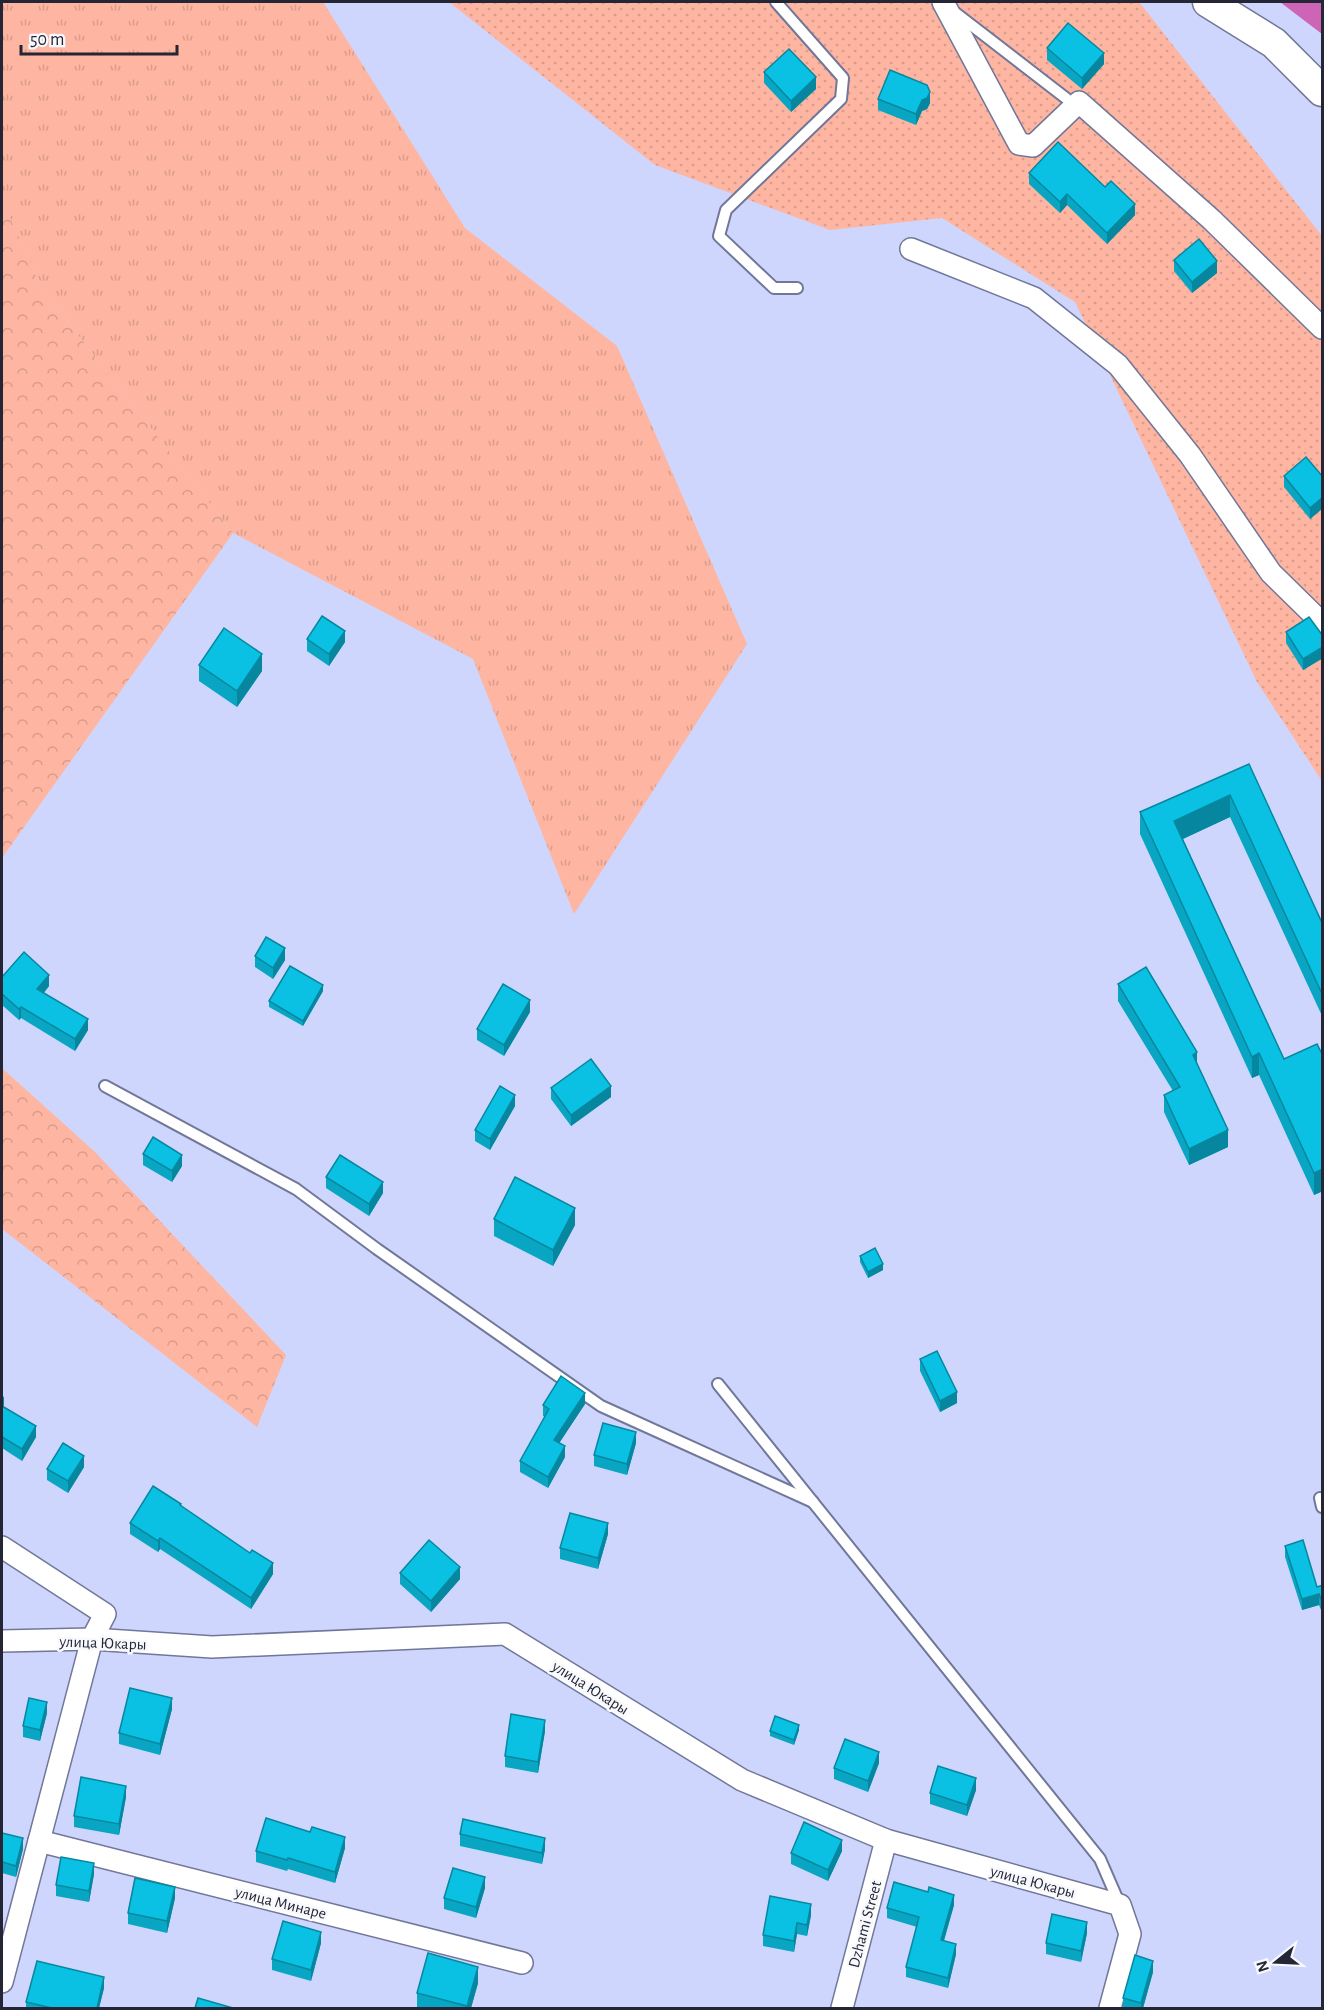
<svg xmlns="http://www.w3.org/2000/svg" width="1324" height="2010" font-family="'Alegreya Sans',sans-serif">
	<defs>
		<pattern id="grass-tufts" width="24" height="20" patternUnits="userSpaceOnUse" patternTransform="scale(1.5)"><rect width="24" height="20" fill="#feb5a1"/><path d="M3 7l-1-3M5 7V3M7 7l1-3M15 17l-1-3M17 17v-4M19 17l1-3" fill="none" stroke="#da9c8b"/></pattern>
		<pattern id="forest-crowns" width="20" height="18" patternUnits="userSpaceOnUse" patternTransform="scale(1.5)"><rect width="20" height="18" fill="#feb5a1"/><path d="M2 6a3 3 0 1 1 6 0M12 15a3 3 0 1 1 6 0" fill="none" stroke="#da9c8b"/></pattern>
		<pattern id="garden-dots" width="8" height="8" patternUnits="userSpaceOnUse" patternTransform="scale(1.5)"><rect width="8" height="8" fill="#feb5a1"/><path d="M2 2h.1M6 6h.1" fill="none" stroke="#da9c8b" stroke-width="1.8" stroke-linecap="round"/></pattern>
	</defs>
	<rect width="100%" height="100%" fill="#cfd6fd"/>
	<!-- grass -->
	<polygon fill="url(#grass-tufts)" points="2,2 323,2 465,228 617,346 747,644 574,914 473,659 233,533 42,289 2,200"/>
	<!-- forest -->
	<g fill="url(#forest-crowns)">
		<polygon points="2,200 42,289 233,533 2,858"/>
		<polygon points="2,1068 95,1152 286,1355 257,1427 2,1229"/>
	</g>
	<!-- garden -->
	<polygon fill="url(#garden-dots)" points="449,2 1135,2 1140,3 1322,236 1322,781 1257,682 1075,302 942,218 830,230 655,165"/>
	<!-- water -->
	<polygon fill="#cd64b6" points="1280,2 1322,2 1322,34"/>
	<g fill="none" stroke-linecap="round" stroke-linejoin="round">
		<!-- lane casing -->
		<g stroke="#707799" stroke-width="14">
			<g id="lane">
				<polyline points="776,2 843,78 841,99 726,210 719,236 774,288 797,288"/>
				<polyline points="953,11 1067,99"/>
				<polyline points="105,1086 296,1189 377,1249 601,1406 813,1502"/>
				<polyline points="718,1384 1100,1859 1120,1905"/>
				<polyline points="1320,1498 1322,1507"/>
			</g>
		</g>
		<!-- street casing -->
		<g stroke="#707799" stroke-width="24">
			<g id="street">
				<polyline points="943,2 1019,144 1033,146 1079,102 1212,220 1322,328"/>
				<polyline points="911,249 1034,298 1118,365 1190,455 1271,573 1322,623"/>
				<polyline points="2,1547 105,1614 92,1639 2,1982"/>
				<polyline points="2,1641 92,1639 212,1647 505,1634 742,1780 886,1840 1120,1905 1130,1934 1110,2008"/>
				<polyline points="39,1841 522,1963"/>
				<polyline points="842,2008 886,1840"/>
			</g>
		</g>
		<!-- secondary casing -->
		<g stroke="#707799" stroke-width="33">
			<polyline id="secondary" points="1208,2 1274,43 1322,91"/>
		</g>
		<!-- lane -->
		<use href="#lane" stroke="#fff" stroke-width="10"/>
		<!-- street -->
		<use href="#street" stroke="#fff" stroke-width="21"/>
		<!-- secondary -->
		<use href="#secondary" stroke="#fff" stroke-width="30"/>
	</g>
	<!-- wall -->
	<g fill="#09a6c3">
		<polygon points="1047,48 1104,64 1082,89 1047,60"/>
		<polygon points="764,72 816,89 791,112 764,83"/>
		<polygon points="878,99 930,103 927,109 922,111 916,125 878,110"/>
		<polygon points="1029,173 1135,215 1107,244 1067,205 1060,213 1029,184"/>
		<polygon points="1174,260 1217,273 1192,293 1174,271"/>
		<polygon points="1284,476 1323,477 1323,508 1310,519 1284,487"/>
		<polygon points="1286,632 1323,636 1323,658 1303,670 1286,643"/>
		<polygon points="307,639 345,642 329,666 307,651"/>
		<polygon points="199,665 262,671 237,707 199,681"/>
		<polygon points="1249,764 1323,925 1323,1018 1230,817 1183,839 1284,1059 1323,1056 1323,1191 1314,1195 1259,1075 1252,1078 1140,834 1140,812"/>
		<polygon points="255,956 285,960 273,979 255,967"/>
		<polygon points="2,977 49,986 44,993 88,1030 75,1051 21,1018 19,1020 2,1005"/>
		<polygon points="1118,984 1228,1147 1189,1165 1164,1112 1164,1095 1173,1091 1118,1001"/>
		<polygon points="323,991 303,1026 269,1007 269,1001"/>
		<polygon points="530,1012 504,1056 477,1040 477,1029"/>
		<polygon points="551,1088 611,1097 571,1126 551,1099"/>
		<polygon points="515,1106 490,1150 475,1141 475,1130"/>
		<polygon points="143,1154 182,1166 172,1182 143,1165"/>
		<polygon points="326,1177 383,1193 369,1216 326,1188"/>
		<polygon points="494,1219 575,1225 553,1266 494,1236"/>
		<polygon points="860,1256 883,1270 868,1278 860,1262"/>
		<polygon points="920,1359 957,1403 940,1412 920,1371"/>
		<polygon points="2,1394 3,1407 36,1437 22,1461 2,1448"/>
		<polygon points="585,1404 559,1443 565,1457 548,1488 520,1472 520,1461 545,1417 543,1416 543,1405"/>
		<polygon points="636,1443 627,1475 594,1466 594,1455"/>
		<polygon points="84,1467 68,1493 47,1480 47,1469"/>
		<polygon points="181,1506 273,1574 251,1609 160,1549 158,1552 130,1534 130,1523"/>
		<polygon points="608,1534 598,1569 560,1559 560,1548"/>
		<polygon points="1285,1546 1317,1587 1323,1585 1323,1615 1319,1605 1302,1610 1285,1557"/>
		<polygon points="400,1573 460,1579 431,1612 400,1584"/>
		<polygon points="172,1709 160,1755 119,1744 119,1733"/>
		<polygon points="47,1713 40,1741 23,1737 23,1726"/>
		<polygon points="799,1730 794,1745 770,1736 770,1731"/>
		<polygon points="545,1731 538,1773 505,1767 505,1756"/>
		<polygon points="879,1763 868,1792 834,1779 834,1768"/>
		<polygon points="976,1790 967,1816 930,1804 930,1793"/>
		<polygon points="126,1797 119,1835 74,1827 74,1816"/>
		<polygon points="2,1833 23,1849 16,1877 2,1873"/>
		<polygon points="460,1834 545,1849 542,1864 460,1846"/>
		<polygon points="345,1848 335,1883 288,1869 287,1871 256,1862 256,1851"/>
		<polygon points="842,1851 828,1881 791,1864 791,1853"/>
		<polygon points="94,1874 89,1902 56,1896 56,1885"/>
		<polygon points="485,1888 476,1918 444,1909 444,1898"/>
		<polygon points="175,1898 167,1933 128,1924 128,1913"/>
		<polygon points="954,1905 944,1941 956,1954 948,1988 906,1977 906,1967 917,1927 887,1918 887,1908"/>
		<polygon points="811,1915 807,1936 797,1934 794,1952 763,1946 763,1935"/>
		<polygon points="1087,1933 1081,1962 1046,1954 1046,1943"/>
		<polygon points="321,1943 311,1981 272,1970 272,1959"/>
		<polygon points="1153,1972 1143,2008 1123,2008 1123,1998"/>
		<polygon points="478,1983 471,2008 417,2008 417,1993"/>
		<polygon points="104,1988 99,2008 26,2008 26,2002"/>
	</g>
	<!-- shaded-wall -->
	<g fill="#07879f">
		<polygon points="1104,53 1104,64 1082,89 1082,78"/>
		<polygon points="816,77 816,89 791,112 791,101"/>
		<polygon points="930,92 930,103 927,109 922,111 916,125 916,114 922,100"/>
		<polygon points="1067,194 1067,205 1060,213 1060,202"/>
		<polygon points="1135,204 1135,215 1107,244 1107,233"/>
		<polygon points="1217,261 1217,273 1192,293 1192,282"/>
		<polygon points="1323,497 1323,508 1310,519 1310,508"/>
		<polygon points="345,631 345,642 329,666 329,654"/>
		<polygon points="1323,647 1323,658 1303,670 1303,659"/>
		<polygon points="262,654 262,671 237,707 237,691"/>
		<polygon points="1230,795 1230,817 1174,843 1174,821"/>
		<polygon points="285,948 285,960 273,979 273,968"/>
		<polygon points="49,975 49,986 37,1000 37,989"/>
		<polygon points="323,985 323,991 303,1026 303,1021"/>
		<polygon points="530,1000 530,1012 504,1056 504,1045"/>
		<polygon points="21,1007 21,1018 19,1020 19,1009"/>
		<polygon points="88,1019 88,1030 75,1051 75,1039"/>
		<polygon points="1197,1052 1197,1069 1193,1055"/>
		<polygon points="1259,1053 1259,1075 1252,1078 1252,1057"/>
		<polygon points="611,1086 611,1097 571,1126 571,1115"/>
		<polygon points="515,1095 515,1106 490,1150 490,1139"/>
		<polygon points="1228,1130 1228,1147 1189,1165 1189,1149"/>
		<polygon points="182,1155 182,1166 172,1182 172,1171"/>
		<polygon points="1323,1169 1323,1191 1314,1195 1314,1173"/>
		<polygon points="383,1182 383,1193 369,1216 369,1204"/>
		<polygon points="575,1208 575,1225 553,1266 553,1250"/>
		<polygon points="883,1264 883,1270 868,1278 868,1272"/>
		<polygon points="957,1392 957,1403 940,1412 940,1401"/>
		<polygon points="585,1393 585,1404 554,1451 554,1440"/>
		<polygon points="4,1396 4,1407 2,1410 2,1399"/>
		<polygon points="36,1426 36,1437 22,1461 22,1449"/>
		<polygon points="636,1432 636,1443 627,1475 627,1464"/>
		<polygon points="565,1446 565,1457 548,1488 548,1477"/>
		<polygon points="84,1456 84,1467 68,1493 68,1481"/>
		<polygon points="608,1523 608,1534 598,1569 598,1558"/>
		<polygon points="160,1538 160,1549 158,1552 158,1541"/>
		<polygon points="273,1563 273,1574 251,1609 251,1598"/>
		<polygon points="460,1567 460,1579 431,1612 431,1601"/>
		<polygon points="1319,1594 1319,1605 1302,1610 1302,1599"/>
		<polygon points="172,1698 172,1709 160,1755 160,1744"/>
		<polygon points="47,1702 47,1713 40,1741 40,1730"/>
		<polygon points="545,1720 545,1731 538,1773 538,1762"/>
		<polygon points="799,1725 799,1730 794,1745 794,1740"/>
		<polygon points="879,1752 879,1763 868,1792 868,1781"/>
		<polygon points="976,1778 976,1790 967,1816 967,1805"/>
		<polygon points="126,1786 126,1797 119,1835 119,1824"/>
		<polygon points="345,1837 345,1848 335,1883 335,1872"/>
		<polygon points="23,1838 23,1849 16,1877 16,1866"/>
		<polygon points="545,1838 545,1849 542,1864 542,1853"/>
		<polygon points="842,1840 842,1851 828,1881 828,1870"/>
		<polygon points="94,1863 94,1874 89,1902 89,1891"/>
		<polygon points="485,1877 485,1888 476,1918 476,1907"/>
		<polygon points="175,1887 175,1898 167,1933 167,1921"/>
		<polygon points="954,1895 954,1905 941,1950 941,1940"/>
		<polygon points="811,1904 811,1915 807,1936 807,1925"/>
		<polygon points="1087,1922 1087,1933 1081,1962 1081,1951"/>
		<polygon points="797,1923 797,1934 794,1952 794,1941"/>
		<polygon points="321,1932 321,1943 311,1981 311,1970"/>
		<polygon points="956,1944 956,1954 948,1988 948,1978"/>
		<polygon points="1153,1961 1153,1972 1143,2008 1141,2008 1141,2003"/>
		<polygon points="478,1967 478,1983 471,2008 467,2008"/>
		<polygon points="104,1977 104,1988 99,2008 97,2008"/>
	</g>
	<!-- building -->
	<g fill="#0ac1e3" stroke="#07879f" stroke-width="1.5">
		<polygon points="1068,23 1104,53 1082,78 1047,48"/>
		<polygon points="789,49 816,77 791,101 764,72"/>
		<polygon points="890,70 927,85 930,92 927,98 922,100 916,114 878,99"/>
		<polygon points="1058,142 1105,187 1111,181 1135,204 1107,233 1067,194 1060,202 1029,173"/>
		<polygon points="1199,239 1217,261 1192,282 1174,260"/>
		<polygon points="1306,457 1323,477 1323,497 1310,508 1284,476"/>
		<polygon points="322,616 345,631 329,654 307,639"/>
		<polygon points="1309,617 1323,636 1323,647 1303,659 1286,632"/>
		<polygon points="224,628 262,654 237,691 199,665"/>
		<polygon points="1249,764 1323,925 1323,996 1230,795 1174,821 1284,1059 1317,1044 1323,1056 1323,1169 1314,1173 1259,1053 1252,1057 1140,812"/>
		<polygon points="266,937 285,948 273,968 255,956"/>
		<polygon points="24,952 49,975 37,989 88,1019 75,1039 21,1007 19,1009 2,994 2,977"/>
		<polygon points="290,966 323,985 303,1021 269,1001"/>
		<polygon points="1146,967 1197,1052 1193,1055 1228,1130 1189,1149 1164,1095 1180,1087 1118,984"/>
		<polygon points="503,984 530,1000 504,1045 477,1029"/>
		<polygon points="591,1059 611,1086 571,1115 551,1088"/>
		<polygon points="500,1086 515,1095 490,1139 475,1130"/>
		<polygon points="153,1137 182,1155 172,1171 143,1154"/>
		<polygon points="340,1155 383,1182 369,1204 326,1177"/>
		<polygon points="515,1177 575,1208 553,1250 494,1219"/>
		<polygon points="875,1248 883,1264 868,1272 860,1256"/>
		<polygon points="937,1351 957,1392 940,1401 920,1359"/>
		<polygon points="561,1376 585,1393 554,1440 565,1446 548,1477 520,1461 549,1409 543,1405"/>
		<polygon points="2,1406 36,1426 22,1449 2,1437"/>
		<polygon points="603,1423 636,1432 627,1464 594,1455"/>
		<polygon points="63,1443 84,1456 68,1481 47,1469"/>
		<polygon points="153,1486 181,1504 180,1505 250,1553 252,1550 273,1563 251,1598 160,1538 158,1541 130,1523"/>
		<polygon points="570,1513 608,1523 598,1558 560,1548"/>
		<polygon points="429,1540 460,1567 431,1601 400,1573"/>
		<polygon points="1303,1540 1317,1587 1323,1585 1323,1604 1319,1594 1302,1599 1285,1546"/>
		<polygon points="130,1688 172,1698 160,1744 119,1733"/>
		<polygon points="29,1698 47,1702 40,1730 23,1726"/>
		<polygon points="511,1714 545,1720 538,1762 505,1756"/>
		<polygon points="775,1716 799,1725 794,1740 770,1731"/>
		<polygon points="845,1739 879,1752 868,1781 834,1768"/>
		<polygon points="938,1766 976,1778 967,1805 930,1793"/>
		<polygon points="81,1777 126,1786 119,1824 74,1816"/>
		<polygon points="266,1818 310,1832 312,1827 345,1837 335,1872 288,1858 287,1860 256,1851"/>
		<polygon points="463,1819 545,1838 542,1853 460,1834"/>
		<polygon points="804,1822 842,1840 828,1870 791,1853"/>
		<polygon points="2,1833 23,1838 16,1866 2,1862"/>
		<polygon points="61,1857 94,1863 89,1891 56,1885"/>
		<polygon points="453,1868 485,1877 476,1907 444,1898"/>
		<polygon points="135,1878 175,1887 167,1921 128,1913"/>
		<polygon points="894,1882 928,1892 929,1887 954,1895 941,1940 956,1944 948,1978 906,1967 919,1917 887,1908"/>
		<polygon points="770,1896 811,1904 807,1925 797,1923 794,1941 763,1935"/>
		<polygon points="1052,1914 1087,1922 1081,1951 1046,1943"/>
		<polygon points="283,1921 321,1932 311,1970 272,1959"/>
		<polygon points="428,1953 478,1967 467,2006 417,1993"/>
		<polygon points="1135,1955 1153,1961 1141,2003 1123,1998"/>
		<polygon points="37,1961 104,1977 97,2008 52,2008 26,2002"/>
		<polygon points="198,1998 233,2008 195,2008"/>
	</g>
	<g text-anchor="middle" stroke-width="5" stroke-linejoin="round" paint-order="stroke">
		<!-- street labels -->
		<g font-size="16" fill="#242635" stroke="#f8f9fd">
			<text transform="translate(103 1642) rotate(2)" y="6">улица Юкары</text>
			<text transform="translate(591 1687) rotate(32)" y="6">улица Юкары</text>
			<text transform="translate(1033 1881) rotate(15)" y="6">улица Юкары</text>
			<text transform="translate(281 1902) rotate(14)" y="6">улица Минаре</text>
			<text transform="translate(864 1924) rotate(-75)" y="6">Dzhami Street</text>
		</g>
	</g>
	<!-- border -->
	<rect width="1324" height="2010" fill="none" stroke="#242635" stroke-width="6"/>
	<!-- north arrow -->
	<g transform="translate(1276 1962) rotate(252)" stroke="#f8f9fd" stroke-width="4.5" paint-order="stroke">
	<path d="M0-4.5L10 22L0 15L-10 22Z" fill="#242635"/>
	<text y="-9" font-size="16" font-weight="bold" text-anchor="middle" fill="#242635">N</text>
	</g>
	<!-- scale -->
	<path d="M21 45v9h156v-9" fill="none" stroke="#242635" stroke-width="3"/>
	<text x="30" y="45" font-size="18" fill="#242635" stroke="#f8f9fd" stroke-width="4.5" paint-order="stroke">50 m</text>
</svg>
